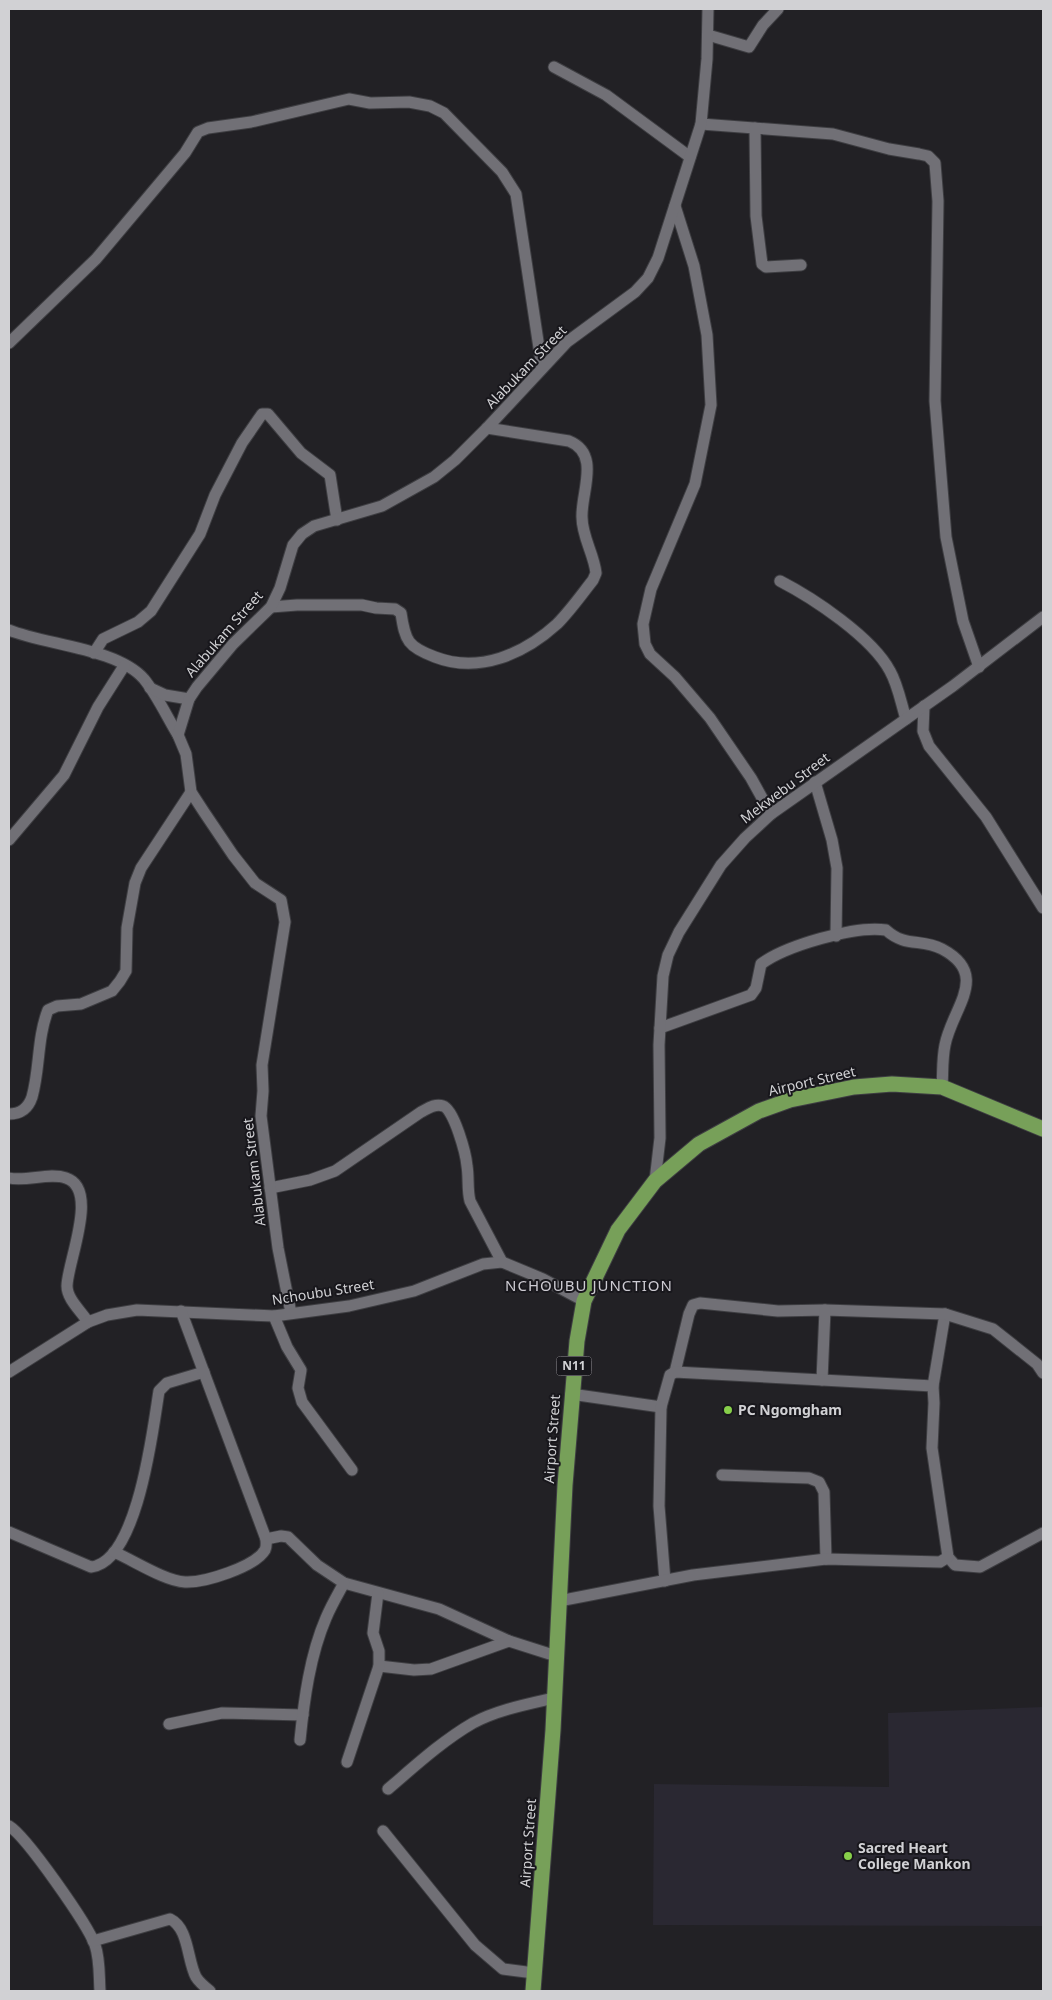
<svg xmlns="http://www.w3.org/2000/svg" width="1052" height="2000" font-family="'Noto Sans',sans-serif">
	<rect width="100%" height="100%" fill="#222125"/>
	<!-- built -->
	<polygon fill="#2a2832" points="1043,1707 1043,1926 653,1925 654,1784 889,1787 888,1713"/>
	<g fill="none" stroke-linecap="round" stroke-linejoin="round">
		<!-- minor casing -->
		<g stroke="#3e3e42" stroke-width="13">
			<g id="minor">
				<polyline points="708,35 749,47 763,25 778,9"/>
				<polyline points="554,67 606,95 690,157"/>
				<polyline points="701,124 833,134 889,149 919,154 928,156 935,163 938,201 935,401 946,537 963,621 979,667"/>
				<polyline points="755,128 756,216 762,264 766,267 801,265"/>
				<polyline points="675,206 694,266 707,335 711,405 695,484 651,589 643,624 645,644 650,654 675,677 710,718 751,778 771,814"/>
				<polyline points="9,343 96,259 185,153 198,132 208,128 251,122 349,99 370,103 409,102 430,106 444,113 502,172 516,194 542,368"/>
				<path d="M780 581C813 598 872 637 890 671 898 685 901 703 906 719"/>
				<path d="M271 607 297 605H362L376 608 395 609 401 613C405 641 408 647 435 657 479 674 524 654 557 624 570 611 582 594 593 580L596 573C594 554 582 537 582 517 581 492 601 454 569 441L487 428"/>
				<path d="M9 630C45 645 117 648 144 679 157 695 167 717 178 735"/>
				<polyline points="94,653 103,639 138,622 151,611 200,534 215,495 242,443 262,414 268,414 301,453 330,475 337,520"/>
				<polyline points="150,688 165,695 189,699"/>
				<polyline points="924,706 923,731 929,746 986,817 1043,908"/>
				<polyline points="815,782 832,840 837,868 836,936"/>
				<polyline points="9,840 64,775 98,707 124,666"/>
				<path d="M660 1028 751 995 756 988 761 964C785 946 856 925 886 930 906 948 921 938 942 949 991 975 952 1008 945 1045 942 1059 943 1074 942 1087"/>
				<path d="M9 1114C20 1114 28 1109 32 1097 40 1069 37 1038 48 1010L57 1006 81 1004 112 991 120 981 126 971 127 928 135 883 141 868 191 792"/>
				<path d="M9 1178C27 1182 49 1172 66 1178 100 1189 67 1263 67 1286 67 1299 81 1311 88 1322"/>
				<polyline points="655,1181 660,1138 659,1045 663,976 668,955 679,932 721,865 745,838 771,814 953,686 1043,617"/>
				<path d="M270 1188 310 1180 335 1171 421 1112C427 1109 435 1103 443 1106 454 1109 466 1154 467 1166 469 1178 467 1189 470 1201L502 1262"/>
				<polyline points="291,1313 278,1248 261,1116 263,1091 262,1065 285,922 281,900 255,883 233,855 204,812 191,792 186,754 178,735 189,699 197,687 233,644 271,607 280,588 293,545 302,534 314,526 382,506 434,477 455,460 487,428 567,342 635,292 648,278 658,258 701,124 707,59 708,9"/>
				<polyline points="945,1314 933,1386 934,1403 932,1448 948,1557 955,1565 980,1567 1043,1533"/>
				<polyline points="274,1316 287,1347 301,1370 298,1388 302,1402 352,1470"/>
				<polyline points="9,1372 88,1322 107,1315 137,1310 274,1316 349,1306 414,1291 483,1264 502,1262 543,1279 584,1301"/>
				<polyline points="675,1372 689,1314 693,1305 700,1303 778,1311 825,1310 945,1314 993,1329 1037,1364 1043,1373"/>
				<polyline points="822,1380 825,1310"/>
				<polyline points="571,1394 661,1407 670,1375 675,1372 933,1386"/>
				<polyline points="661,1407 659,1506 665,1581"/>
				<polyline points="722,1475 809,1478 819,1482 824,1492 826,1559"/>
				<path d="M9 1532 91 1567C138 1562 153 1428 159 1391L167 1383 204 1372"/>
				<polyline points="266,1539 281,1536 288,1537 317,1565 344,1583 439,1609 509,1641 556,1656"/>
				<path d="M114 1552C133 1560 165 1581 185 1582 204 1583 255 1567 265 1550 267 1546 266 1543 266 1539L181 1311"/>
				<polyline points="559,1601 693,1575 826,1559 940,1562 948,1557"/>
				<polyline points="379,1666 414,1670 431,1669 509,1641"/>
				<polyline points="169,1724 222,1713 303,1715"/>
				<path d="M300 1740C304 1700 310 1655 326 1618 331 1606 338 1594 344 1583"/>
				<polyline points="347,1762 379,1666 379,1651 373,1633 378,1593"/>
				<path d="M388 1789C415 1766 442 1741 473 1723 497 1710 528 1704 554 1698"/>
				<path d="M9 1826C26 1836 88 1925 95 1945 100 1959 99 1976 100 1991"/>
				<polyline points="383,1831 475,1945 503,1969 534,1973"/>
				<path d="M93 1941 170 1919C189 1928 187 1960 196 1977 199 1982 205 1987 210 1991"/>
			</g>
		</g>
		<!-- highway casing -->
		<g stroke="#3e3e42" stroke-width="17">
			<polyline id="highway" points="533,1991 553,1730 565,1485 577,1341 584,1301 618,1230 655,1181 699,1144 759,1111 790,1100 854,1087 892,1084 942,1087 1043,1129"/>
		</g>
		<!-- minor -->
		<use href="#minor" stroke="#717076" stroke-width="11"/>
		<!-- highway -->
		<use href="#highway" stroke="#77a059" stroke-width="15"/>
	</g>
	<!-- markers -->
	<g fill="#87cf4a" stroke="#18171c" stroke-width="2">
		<circle cx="728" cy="1410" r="5"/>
		<circle cx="848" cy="1856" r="5"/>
	</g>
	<g text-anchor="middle" stroke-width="4" stroke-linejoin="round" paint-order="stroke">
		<!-- shield labels -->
		<rect fill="#18171c" stroke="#9a999d" stroke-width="1" x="556.5" y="1356.5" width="35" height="19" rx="4"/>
		<g font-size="12" font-weight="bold" fill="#d1d1d4">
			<text x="574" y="1370">N11</text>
		</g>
		<!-- street labels -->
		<g font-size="14" fill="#d1d1d4" stroke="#18171c">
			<text transform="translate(526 367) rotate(-46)" y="5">Alabukam Street</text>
			<text transform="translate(224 634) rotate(-49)" y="5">Alabukam Street</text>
			<text transform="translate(785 788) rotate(-37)" y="5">Mekwebu Street</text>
			<text transform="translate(812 1081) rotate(-13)" y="5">Airport Street</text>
			<text transform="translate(254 1172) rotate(-97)" y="5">Alabukam Street</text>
			<text transform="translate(323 1292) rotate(-9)" y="5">Nchoubu Street</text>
			<text transform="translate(552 1439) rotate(-86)" y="5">Airport Street</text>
			<text transform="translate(528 1843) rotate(-86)" y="5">Airport Street</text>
		</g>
		<!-- poi labels -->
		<g font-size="14" font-weight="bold" fill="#d1d1d4" stroke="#18171c" text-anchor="start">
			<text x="738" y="1415">PC Ngomgham</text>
			<text x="858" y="1853">Sacred Heart<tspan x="858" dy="16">College Mankon</tspan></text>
		</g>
		<!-- neighbourhood labels -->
		<g font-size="15" letter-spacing="1" fill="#cdcbd2" stroke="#18171c">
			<text x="589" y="1291">NCHOUBU JUNCTION</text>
		</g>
	</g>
	<!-- border -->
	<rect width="1052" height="2000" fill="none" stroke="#d1d1d4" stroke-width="20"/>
</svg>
